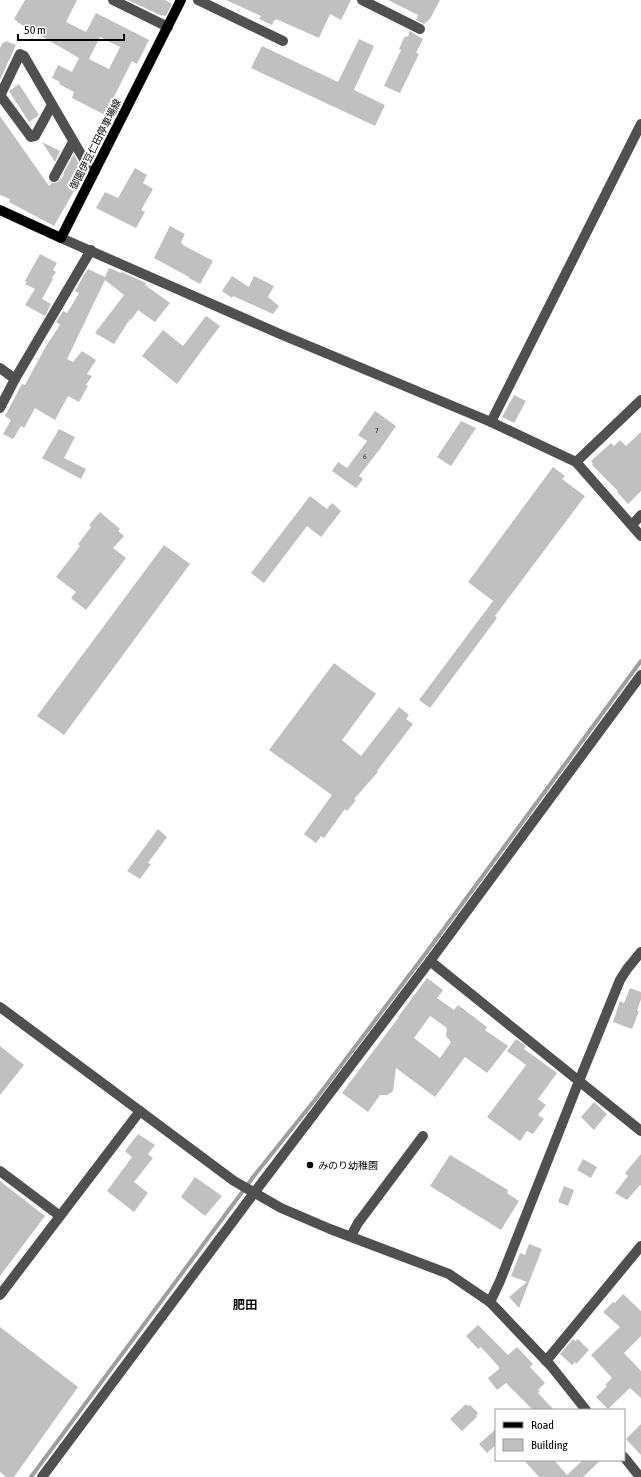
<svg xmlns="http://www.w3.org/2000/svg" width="641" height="1477" font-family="'Asap Condensed','Noto Sans JP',sans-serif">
	<rect width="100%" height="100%" fill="#fff"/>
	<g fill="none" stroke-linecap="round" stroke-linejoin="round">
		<!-- stream -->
		<polyline stroke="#9e9e9e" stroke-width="4" points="31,1477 254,1176 318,1096 429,949 641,661"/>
	</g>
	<!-- building -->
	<g fill="#c0c0c0" fill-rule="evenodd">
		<path d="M25 0H77L66 22 86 32 96 13 149 40 137 64 132 61 105 115 72 98 74 92 59 84 60 82 52 78 58 65 72 72 79 58 17 22V21L14 19ZM100 37 120 47 109 69 89 59Z"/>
		<polygon points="128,0 165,0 172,4 166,16 162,15 162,16"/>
		<polygon points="226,0 351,0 341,20 330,14 319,38 276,19 275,21 274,20 272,25 259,19 261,16"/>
		<polygon points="388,0 440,0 430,19 424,24 416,20 418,15"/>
		<polygon points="410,31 423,39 416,53 419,54 400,93 384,86 401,50 399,49 405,36 408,37"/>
		<polygon points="359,39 374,46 354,90 385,105 375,126 251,68 262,46 338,82"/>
		<polygon points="6,41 16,45 0,80 0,48 3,42 5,43"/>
		<polygon points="19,84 39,115 29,122 9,91"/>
		<polygon points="0,116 49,186 52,183 58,182 64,175 63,174 74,154 82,170 79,175 82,177 54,226 9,202 10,199 0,195"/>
		<polygon points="42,142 60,151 55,162"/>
		<polygon points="135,168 147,175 143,183 153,189 141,210 145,212 136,228 96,208 105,192 118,198"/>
		<polygon points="170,226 185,234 181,242 183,245 213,261 200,284 189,278 189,277 154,258"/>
		<polygon points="40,254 57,263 53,270 56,272 52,278 53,279 42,299 51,304 45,316 25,305 35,289 25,284 27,282 25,281"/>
		<polygon points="109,268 121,273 122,272 146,283 145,285 170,303 155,322 138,310 131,320 130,319 114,344 95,333 124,295 105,280 67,359 73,362 82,351 96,360 87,374 92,376 86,385 88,386 79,402 68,396 55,420 35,408 24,428 21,426 13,439 3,434 11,420 5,416 22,384 25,385 46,346 60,325 56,322 63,311 67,313 79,293 75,291 85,273 88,269 105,277"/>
		<polygon points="232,276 249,287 254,276 274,286 268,297 279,306 273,314 233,296 232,298 222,291"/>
		<polygon points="206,316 220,326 177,384 142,356 163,330 183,346"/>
		<polygon points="514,395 526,401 514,423 502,417"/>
		<polygon points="375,411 396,426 380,449 359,476 363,479 356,488 332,471 338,462 347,468 367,441 358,435"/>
		<polygon points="461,421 476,428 451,466 437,457"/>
		<polygon points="59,429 75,437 64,458 86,469 81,479 42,458"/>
		<polygon points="641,432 641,491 628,504 617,492 618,491 592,465 593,464 591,461 611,443 614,446 620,440 626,446"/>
		<polygon points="553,467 565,476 562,479 585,496 495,616 497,618 430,708 419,700 493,601 468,582"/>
		<polygon points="310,496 327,509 332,503 341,511 321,537 307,526 264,583 251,573"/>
		<polygon points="100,512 120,529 118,531 124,536 113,548 126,558 86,610 71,598 76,592 56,577 80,546 78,544 91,527 89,525"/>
		<polygon points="164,545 190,564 64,735 37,716"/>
		<polygon points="334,663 376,694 342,740 361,756 399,707 409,715 406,719 413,724 377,771 378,772 354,799 356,800 347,811 345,809 324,838 321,836 316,843 304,834 332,795 269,750"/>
		<polygon points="158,829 167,837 148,863 151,864 140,879 137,877 127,871"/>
		<path d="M427 978 443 990 437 998 454 1010 458 1005 487 1027 485 1030 508 1046 487 1073 465 1057 435 1097 396 1068 393 1091 387 1095H380L368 1112 342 1093 399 1017H398ZM430 1016 447 1028 446 1036 451 1042 440 1058 414 1038Z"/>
		<polygon points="630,988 641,992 641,999 637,1011 639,1011 632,1029 613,1022 620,1001 624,1003"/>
		<polygon points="516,1039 526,1046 524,1049 557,1073 538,1099 546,1105 538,1115 544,1119 533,1134 527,1131 520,1141 487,1117 526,1065 507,1051"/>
		<polygon points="0,1046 24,1065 0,1095"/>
		<polygon points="594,1102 607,1114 594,1130 581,1117"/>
		<polygon points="138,1134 155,1145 148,1154 153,1158 134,1182 148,1193 134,1212 107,1191 132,1157 125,1151"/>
		<polygon points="641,1154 641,1186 640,1185 627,1200 615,1193 628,1176 625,1173"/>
		<polygon points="450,1155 508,1190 507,1193 519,1201 501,1230 430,1186"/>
		<polygon points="583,1159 597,1167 591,1178 577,1170"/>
		<polygon points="195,1177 222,1196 205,1216 181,1197"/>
		<polygon points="0,1181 45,1216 0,1276"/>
		<polygon points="564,1186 574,1190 568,1206 558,1202"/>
		<polygon points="529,1244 542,1249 519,1308 509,1297 527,1282 511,1276 520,1253 525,1255"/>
		<polygon points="623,1294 641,1311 641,1336 624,1353 641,1371 641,1398 630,1388 608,1409 596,1397 607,1386 605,1385 612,1378 591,1355 620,1327 603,1312 613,1302 615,1303"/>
		<polygon points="478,1325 508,1355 517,1347 533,1364 530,1367 545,1383 538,1390 540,1392 538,1393 554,1410 533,1410 506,1383 497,1390 488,1378 499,1369 499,1367 481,1347 478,1349 466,1336"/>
		<polygon points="0,1327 78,1387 14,1477 6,1477 0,1472"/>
		<polygon points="573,1339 575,1341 578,1339 589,1350 576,1364 575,1362 572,1365 560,1354"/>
		<polygon points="466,1404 468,1406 470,1405 478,1413 476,1416 477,1417 462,1431 450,1419"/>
		<polygon points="641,1424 641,1455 626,1439"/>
		<polygon points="496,1429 496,1445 487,1453 479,1444"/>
		<polygon points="524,1460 554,1460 567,1475 583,1460 601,1460 583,1477 539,1477"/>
	</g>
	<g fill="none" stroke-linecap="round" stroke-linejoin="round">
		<!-- minor -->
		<g stroke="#505050" stroke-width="10">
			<polyline points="113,0 168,27"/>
			<polyline points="198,0 283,41"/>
			<polyline points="362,0 420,29"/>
			<polyline points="0,95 31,137 35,136 52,105"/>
			<polyline points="0,96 20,54 24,56 85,161 90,168 95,171"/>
			<polyline points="54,177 73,142"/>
			<polyline points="61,238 280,334 491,422 576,462 641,536"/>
			<polyline points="0,368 15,379"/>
			<polyline points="0,408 15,379 91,250"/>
			<polyline points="491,422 641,124"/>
			<polyline points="576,462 641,400"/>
			<polyline points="632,525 641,515"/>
			<polyline points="430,961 641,1131"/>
			<polyline points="0,1007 234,1181 281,1208 330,1229 449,1274 490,1302 551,1366 586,1410"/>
			<polyline points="0,1171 60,1216"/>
			<polyline points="351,1236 358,1223 423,1136"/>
			<polyline points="0,1295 140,1111"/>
			<polyline points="490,1302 500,1281 579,1081 620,980 627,969 641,952"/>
			<polyline points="546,1361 641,1246"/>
			<polyline points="624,1457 640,1477"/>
			<polyline points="42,1477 254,1193 430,961 641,675"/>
		</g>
		<!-- major -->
		<polyline stroke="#000" stroke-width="10" points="0,210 61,238 181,0"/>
	</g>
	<!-- markers -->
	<circle fill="#000" stroke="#fff" stroke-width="1.5" cx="310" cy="1165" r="4"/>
	<g text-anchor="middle" stroke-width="4" stroke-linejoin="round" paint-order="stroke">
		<!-- number labels -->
		<g font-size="8" fill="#303030">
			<text x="377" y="433">7</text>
			<text x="365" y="459">6</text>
		</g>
		<!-- street labels -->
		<g font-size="10" fill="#000" stroke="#fff">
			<text transform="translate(95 144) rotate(-63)" y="4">御園伊豆仁田停車場線</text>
		</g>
		<!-- poi labels -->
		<g font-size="10" fill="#000" stroke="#fff" text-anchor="start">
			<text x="318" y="1169">みのり幼稚園</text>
		</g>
		<!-- quarter labels -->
		<g font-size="12" font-weight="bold" fill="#000" stroke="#fff">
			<text x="245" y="1309">肥田</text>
		</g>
	</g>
	<!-- legend -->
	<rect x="495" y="1409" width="130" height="52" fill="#ffffff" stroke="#999999"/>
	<rect x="503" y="1422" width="20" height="6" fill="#000000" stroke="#999999"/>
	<text x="531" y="1429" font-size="12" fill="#000000">Road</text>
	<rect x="503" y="1439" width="20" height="12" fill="#c0c0c0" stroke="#999999"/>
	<text x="531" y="1449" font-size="12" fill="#000000">Building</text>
	<!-- scale -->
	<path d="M18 34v6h106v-6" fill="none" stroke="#000000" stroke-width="2"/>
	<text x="24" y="34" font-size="12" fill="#000000" stroke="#ffffff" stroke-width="3" paint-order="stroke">50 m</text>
</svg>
